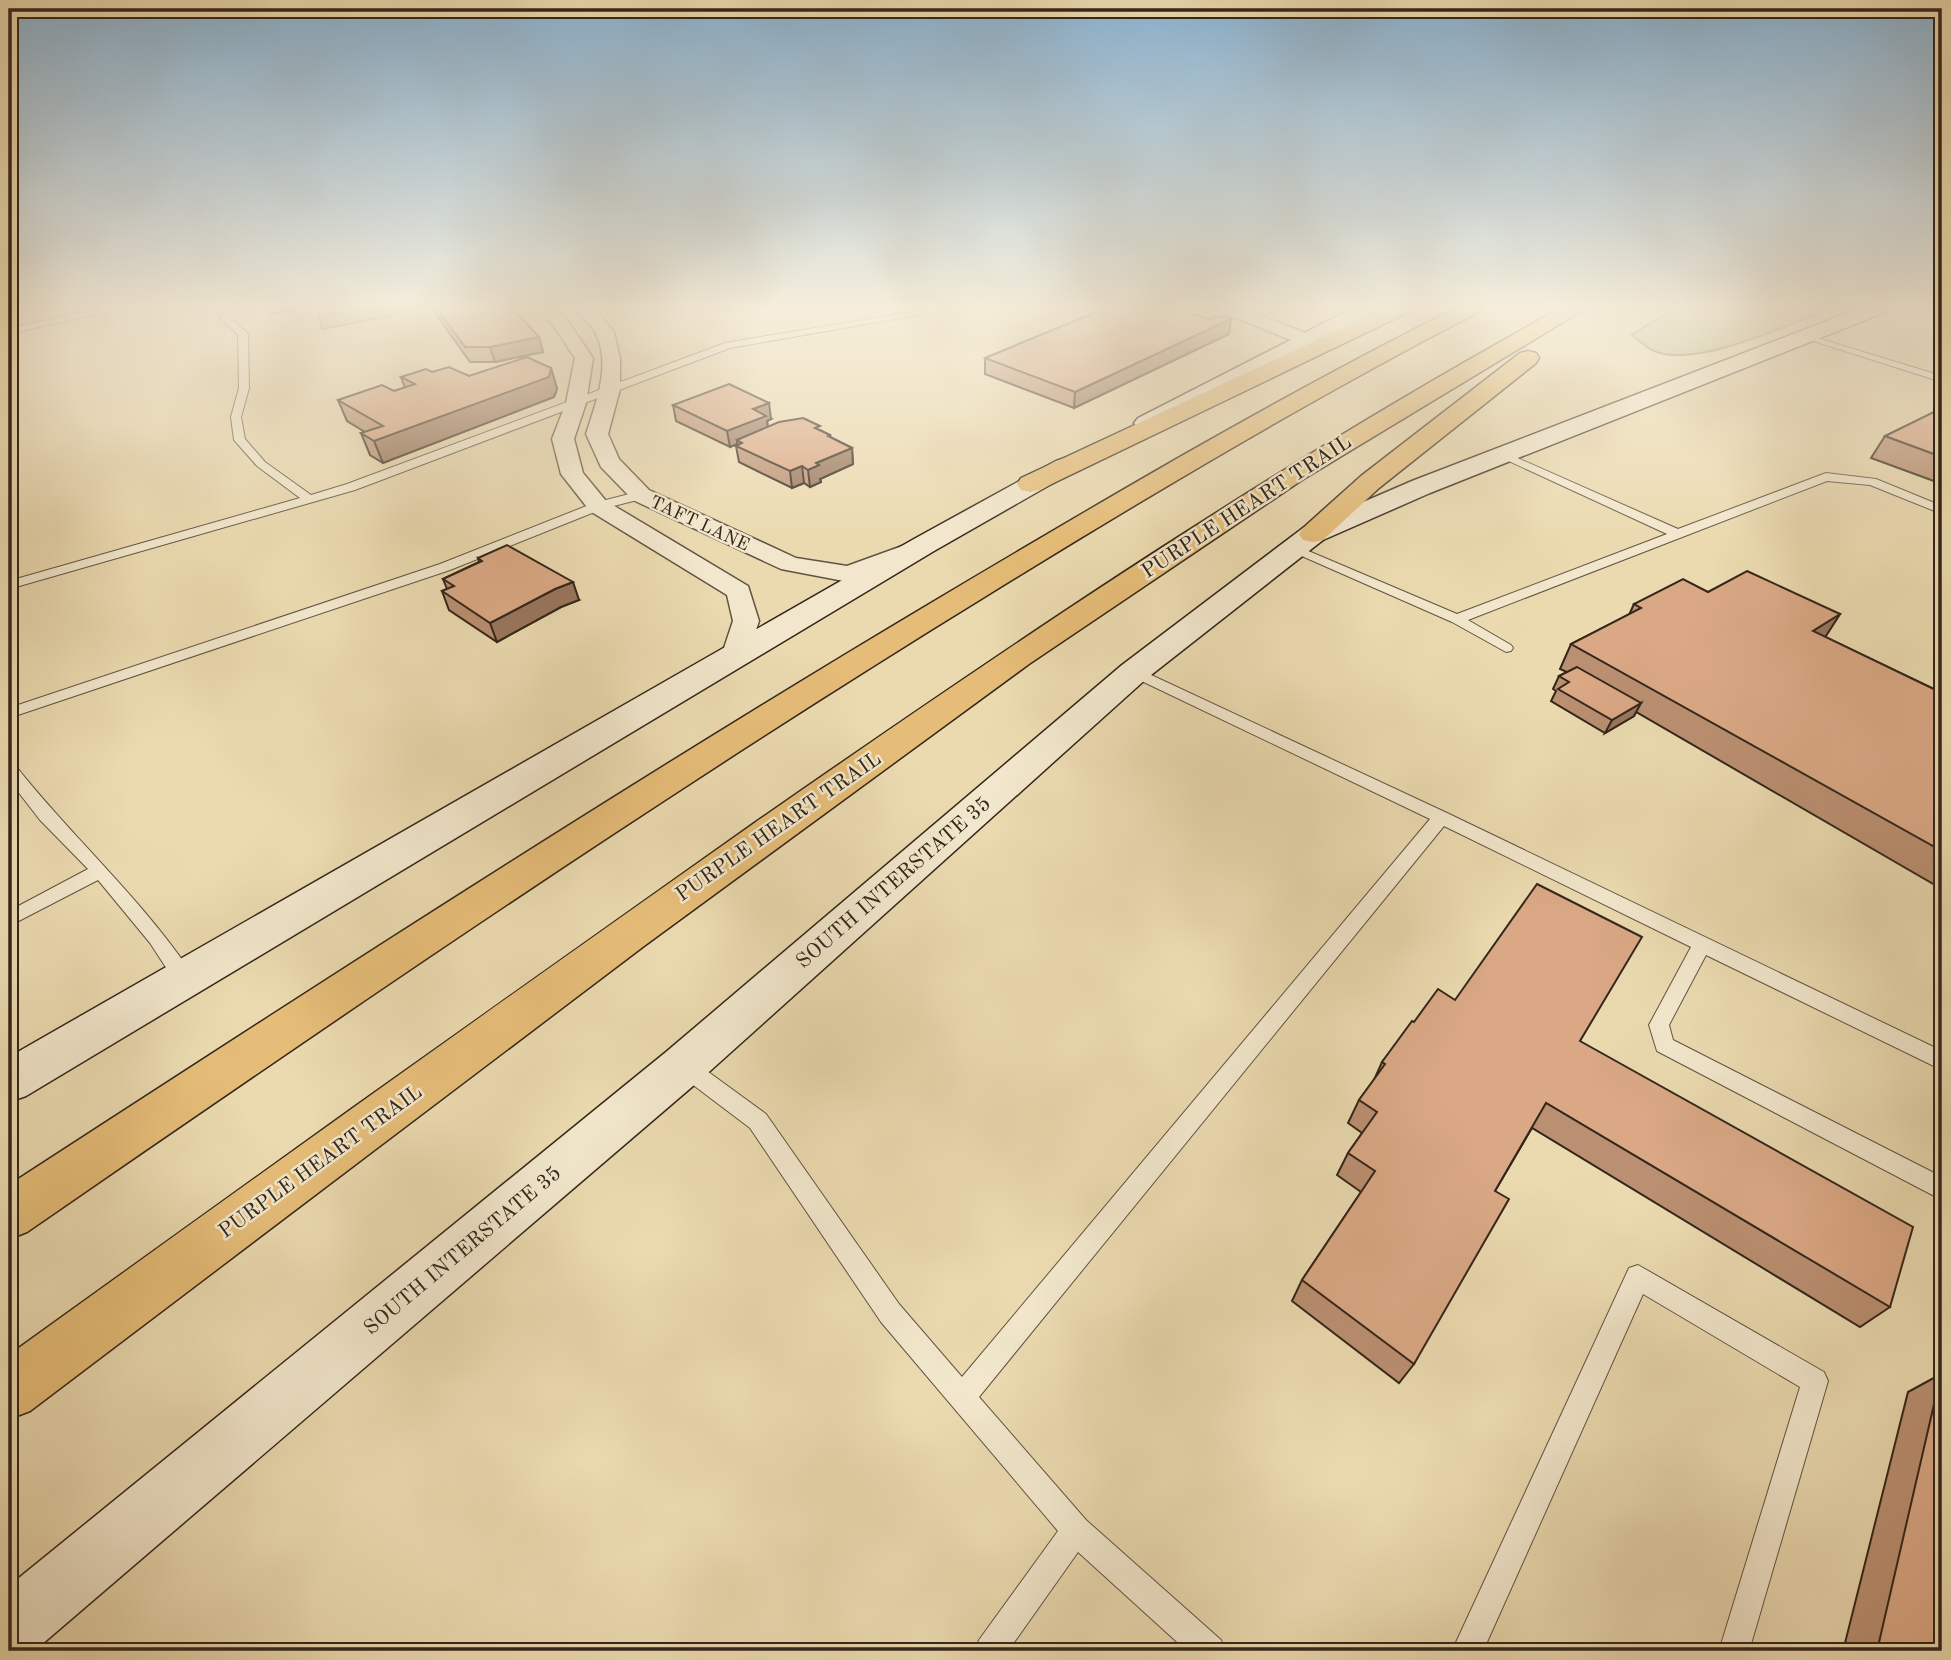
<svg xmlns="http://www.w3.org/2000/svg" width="1951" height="1660" font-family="'Old Standard TT',serif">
	<rect width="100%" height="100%" fill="#ebdab0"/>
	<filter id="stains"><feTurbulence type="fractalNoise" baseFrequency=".00286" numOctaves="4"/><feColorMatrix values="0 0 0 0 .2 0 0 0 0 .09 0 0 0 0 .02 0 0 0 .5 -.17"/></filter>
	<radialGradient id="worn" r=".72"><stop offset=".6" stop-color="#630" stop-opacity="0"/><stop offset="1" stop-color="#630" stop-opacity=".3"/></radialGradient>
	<!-- green -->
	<g fill="#bcbe88" stroke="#787251" stroke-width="2">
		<polygon points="378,307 394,307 396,315 322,329 319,315"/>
		<path d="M1675 307H1834C1794 323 1694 369 1654 351 1646 348 1639 340 1632 335Z"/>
	</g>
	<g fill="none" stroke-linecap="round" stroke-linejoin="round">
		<!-- lane casing -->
		<g stroke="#615340" stroke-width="2">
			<g id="lane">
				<polygon points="110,307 127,307 9,334 9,328"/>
				<polygon points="209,307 218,307 248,334 249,388 241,417 245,439 265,462 311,495 347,484 725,343 942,307 963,307 730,348 355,490 9,589 9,581 300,498 257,466 234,440 231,417 239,388 238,335"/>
				<polygon points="595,307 609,307 589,315 584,312"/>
				<polygon points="1804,334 1942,376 1942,382 1804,338"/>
				<polygon points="1504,452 1678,529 1826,473 1876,479 1942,506 1942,514 1870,485 1827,481 1468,620 1511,645 1513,648 1511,651 1506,652 1452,622 1288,550 1289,547 1299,547 1457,614 1667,534 1500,457 1498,455"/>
				<polygon points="641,491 645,492 645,498 602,509 450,570 9,718 9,708 440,564 594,503"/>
				<polygon points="1134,667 1447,813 1942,1051 1942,1070 1706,955 1669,1025 1673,1040 1942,1177 1942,1200 1657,1051 1649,1025 1691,947 1444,826 979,1397 1086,1520 1221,1640 1225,1651 1187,1651 1078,1552 1008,1651 975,1651 979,1640 1058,1531 881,1322 750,1128 676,1072 673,1066 676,1060 684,1057 692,1060 766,1114 899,1304 962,1377 1430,819 1129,675 1127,672"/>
				<path d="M9 763 15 765C71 836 139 896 190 971L193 977 190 983 183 985 176 983 150 943 98 880 9 926V911L88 869 40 820 9 780Z"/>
				<polygon points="1638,1265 1824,1372 1828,1381 1749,1651 1719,1651 1800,1387 1643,1294 1483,1651 1452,1651 1629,1268"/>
			</g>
		</g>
		<!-- street casing -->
		<g stroke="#615340" stroke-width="3">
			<g id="street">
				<polygon points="533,307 553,307 565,317 593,358 586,403 574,439 583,473 606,501 748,586 759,621 746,660 736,662 726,660 722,654 733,621 727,595 590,511 561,474 552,439 566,403 575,358 553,325"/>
				<path d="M573 307H593L614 332 620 359V389L608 434 619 459 649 490 796 558 847 566 905 545 914 547 917 552 914 557 849 582 781 569 633 500 601 467 586 434C596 403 612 363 595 332 590 322 580 315 573 307Z"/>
				<polygon points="1216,307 1240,307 1310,335 1313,339 1310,343 1298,343 1219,311"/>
			</g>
		</g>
		<!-- secondary casing -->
		<g stroke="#33261a" stroke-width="3">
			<g id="secondary">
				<polygon points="1355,307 1380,307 1377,311 1154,428 1146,430 1138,428 1134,423 1138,418"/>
				<polygon points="1863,307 1891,307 1888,311 1430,493 1323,540 1146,679 700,1080 34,1651 9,1651 9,1586 666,1052 1122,665 1303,528 1412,481"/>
				<polygon points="1065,458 1074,461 1078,466 1074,471 934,551 26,1096 9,1102 9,1057 914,539 1056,461"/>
			</g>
		</g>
		<!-- highway casing -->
		<g stroke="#33261a" stroke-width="3">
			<g id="highway">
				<polygon points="1388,307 1414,307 1411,311 1039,490 1030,492 1021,490 1017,484 1021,478"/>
				<path d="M1458 307H1484L1481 311C1312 398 1148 496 986 596 659 797 343 1014 27 1232L9 1239V1185C314 987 619 789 931 603 1104 500 1278 397 1458 307Z"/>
				<path d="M1563 307H1588L1302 480 1029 664 644 946 30 1411 9 1419V1355C256 1177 504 999 753 824 1016 641 1281 461 1563 307Z"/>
				<polygon points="1528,351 1536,353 1539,358 1536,363 1379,488 1323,540 1313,542 1303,540 1299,534 1303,528 1361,476 1520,353"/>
			</g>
		</g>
		<!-- lane -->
		<use href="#lane" fill="#f2e7cc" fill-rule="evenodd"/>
		<!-- street -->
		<use href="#street" fill="#f2e7cc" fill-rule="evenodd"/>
		<!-- secondary -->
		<use href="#secondary" fill="#f2e7cc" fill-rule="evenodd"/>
		<!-- highway -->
		<use href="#highway" fill="#e6bd78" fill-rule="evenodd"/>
	</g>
	<!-- wall -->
	<g fill="#bb9072" stroke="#33261a" stroke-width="2">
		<polygon points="433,307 511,307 543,352 495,362 470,362 436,314"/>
		<polygon points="1209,319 1231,319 1229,334 1074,408 985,374 985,358"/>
		<polygon points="551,368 557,389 554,397 383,463 370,455 361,433 365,432 347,421 338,400 394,391 405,388 401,377 432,372 469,376"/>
		<polygon points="673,405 771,419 767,421 768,427 820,430 830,435 830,437 852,448 853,464 820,479 821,482 810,487 804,483 792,488 739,462 736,446 737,444 730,447 676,421"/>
		<polygon points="1942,408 1942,484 1871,458 1885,436"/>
		<polygon points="478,558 579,600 561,607 497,642 449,610 442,591 447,589 443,579 479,562"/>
		<polygon points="1708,592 1840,614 1825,637 1942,693 1942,889 1636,712 1634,716 1605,733 1551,701 1556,691 1553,689 1559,676 1567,672 1560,669 1571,644 1629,615 1634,604"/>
		<polygon points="1455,1000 1580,1041 1890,1307 1860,1327 1532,1128 1495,1191 1414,1364 1399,1383 1292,1301 1302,1280 1361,1192 1337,1175 1348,1153 1362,1133 1348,1123 1359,1100 1374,1080 1382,1062 1414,1022"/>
		<polygon points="1941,1374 1942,1651 1843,1651 1908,1392"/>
	</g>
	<!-- shaded-wall -->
	<g fill="#99765d" stroke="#33261a" stroke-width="2">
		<polygon points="265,307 309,307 269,314"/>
		<polygon points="1231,319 1229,334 1074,408 1075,392"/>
		<polygon points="539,337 543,352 495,362 490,347"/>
		<polygon points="551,368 557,389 554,397 383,463 374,441"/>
		<polygon points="769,403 771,419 767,421 768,429 737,440 737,444 730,447 727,431 753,409"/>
		<polygon points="852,448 853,464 820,479 821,482 810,487 808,470 816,463"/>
		<polygon points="802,466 804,483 792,488 790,471"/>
		<polygon points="573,582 579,600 561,607 497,642 490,623 555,589"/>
		<polygon points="1840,614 1824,639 1813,631"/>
		<polygon points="1641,703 1634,716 1605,733 1612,720"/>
	</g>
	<!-- building -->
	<g fill="#daa885" stroke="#33261a" stroke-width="2">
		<polygon points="436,307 511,307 539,337 490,347 465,347"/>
		<polygon points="1108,307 1170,307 1209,319 1221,316 1231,319 1075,392 985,358"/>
		<polygon points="527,357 551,368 549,377 374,441 361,433 383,426 338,400 382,385 394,391 415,384 401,377 426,369 432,372 449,367 469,376"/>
		<polygon points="729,384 769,403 753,409 766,416 727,431 673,405"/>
		<polygon points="1942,408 1942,457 1885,436"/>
		<polygon points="803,418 820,426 815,428 830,435 828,436 852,448 816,463 819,465 808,470 802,466 790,471 736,446 742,443 737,440 779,422"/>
		<polygon points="507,545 573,582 555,589 490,623 442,591 454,586 443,579 482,561 478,558"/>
		<polygon points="1747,571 1840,614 1813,631 1942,693 1942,851 1571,644 1641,608 1634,604 1683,579 1708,592"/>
		<polygon points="1577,667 1641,703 1612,720 1558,689 1569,682 1559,676"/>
		<polygon points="1537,884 1642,937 1580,1041 1913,1227 1890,1307 1546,1103 1495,1191 1509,1199 1414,1364 1302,1280 1375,1171 1348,1153 1377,1112 1359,1100 1385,1064 1382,1062 1412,1021 1414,1022 1438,989 1455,1000"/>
		<polygon points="1941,1374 1942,1375 1942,1651 1877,1651"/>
	</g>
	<!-- sky -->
	<linearGradient id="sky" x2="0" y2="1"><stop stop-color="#8bb5d5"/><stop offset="0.57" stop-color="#f6eedb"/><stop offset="1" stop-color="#f6eedb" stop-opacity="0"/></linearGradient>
	<rect width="1951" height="540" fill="url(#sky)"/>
	<g text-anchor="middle" stroke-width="5" stroke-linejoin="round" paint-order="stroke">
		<!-- far-street labels -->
		<g font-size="18" fill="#33261a" stroke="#f2e7cc">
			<text transform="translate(700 523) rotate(25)" y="6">TAFT LANE</text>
		</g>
		<!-- street labels -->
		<g font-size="21" fill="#33261a" stroke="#f2e7cc">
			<text transform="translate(1246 506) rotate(-33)" y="7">PURPLE HEART TRAIL</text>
			<text transform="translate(778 826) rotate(-35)" y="7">PURPLE HEART TRAIL</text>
			<text transform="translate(893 882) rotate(-41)" y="7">SOUTH INTERSTATE 35</text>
			<text transform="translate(320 1161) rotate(-36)" y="7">PURPLE HEART TRAIL</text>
			<text transform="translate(462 1250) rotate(-40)" y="7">SOUTH INTERSTATE 35</text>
		</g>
	</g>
	<!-- margin -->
	<rect width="1951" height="1660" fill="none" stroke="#ebdab0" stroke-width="35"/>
	<rect x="10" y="10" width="1930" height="1639" fill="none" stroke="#33261a" stroke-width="3.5"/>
	<rect x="18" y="18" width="1916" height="1625" fill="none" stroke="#33261a" stroke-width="2"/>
	<rect width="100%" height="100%" filter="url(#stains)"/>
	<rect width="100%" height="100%" fill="url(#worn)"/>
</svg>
